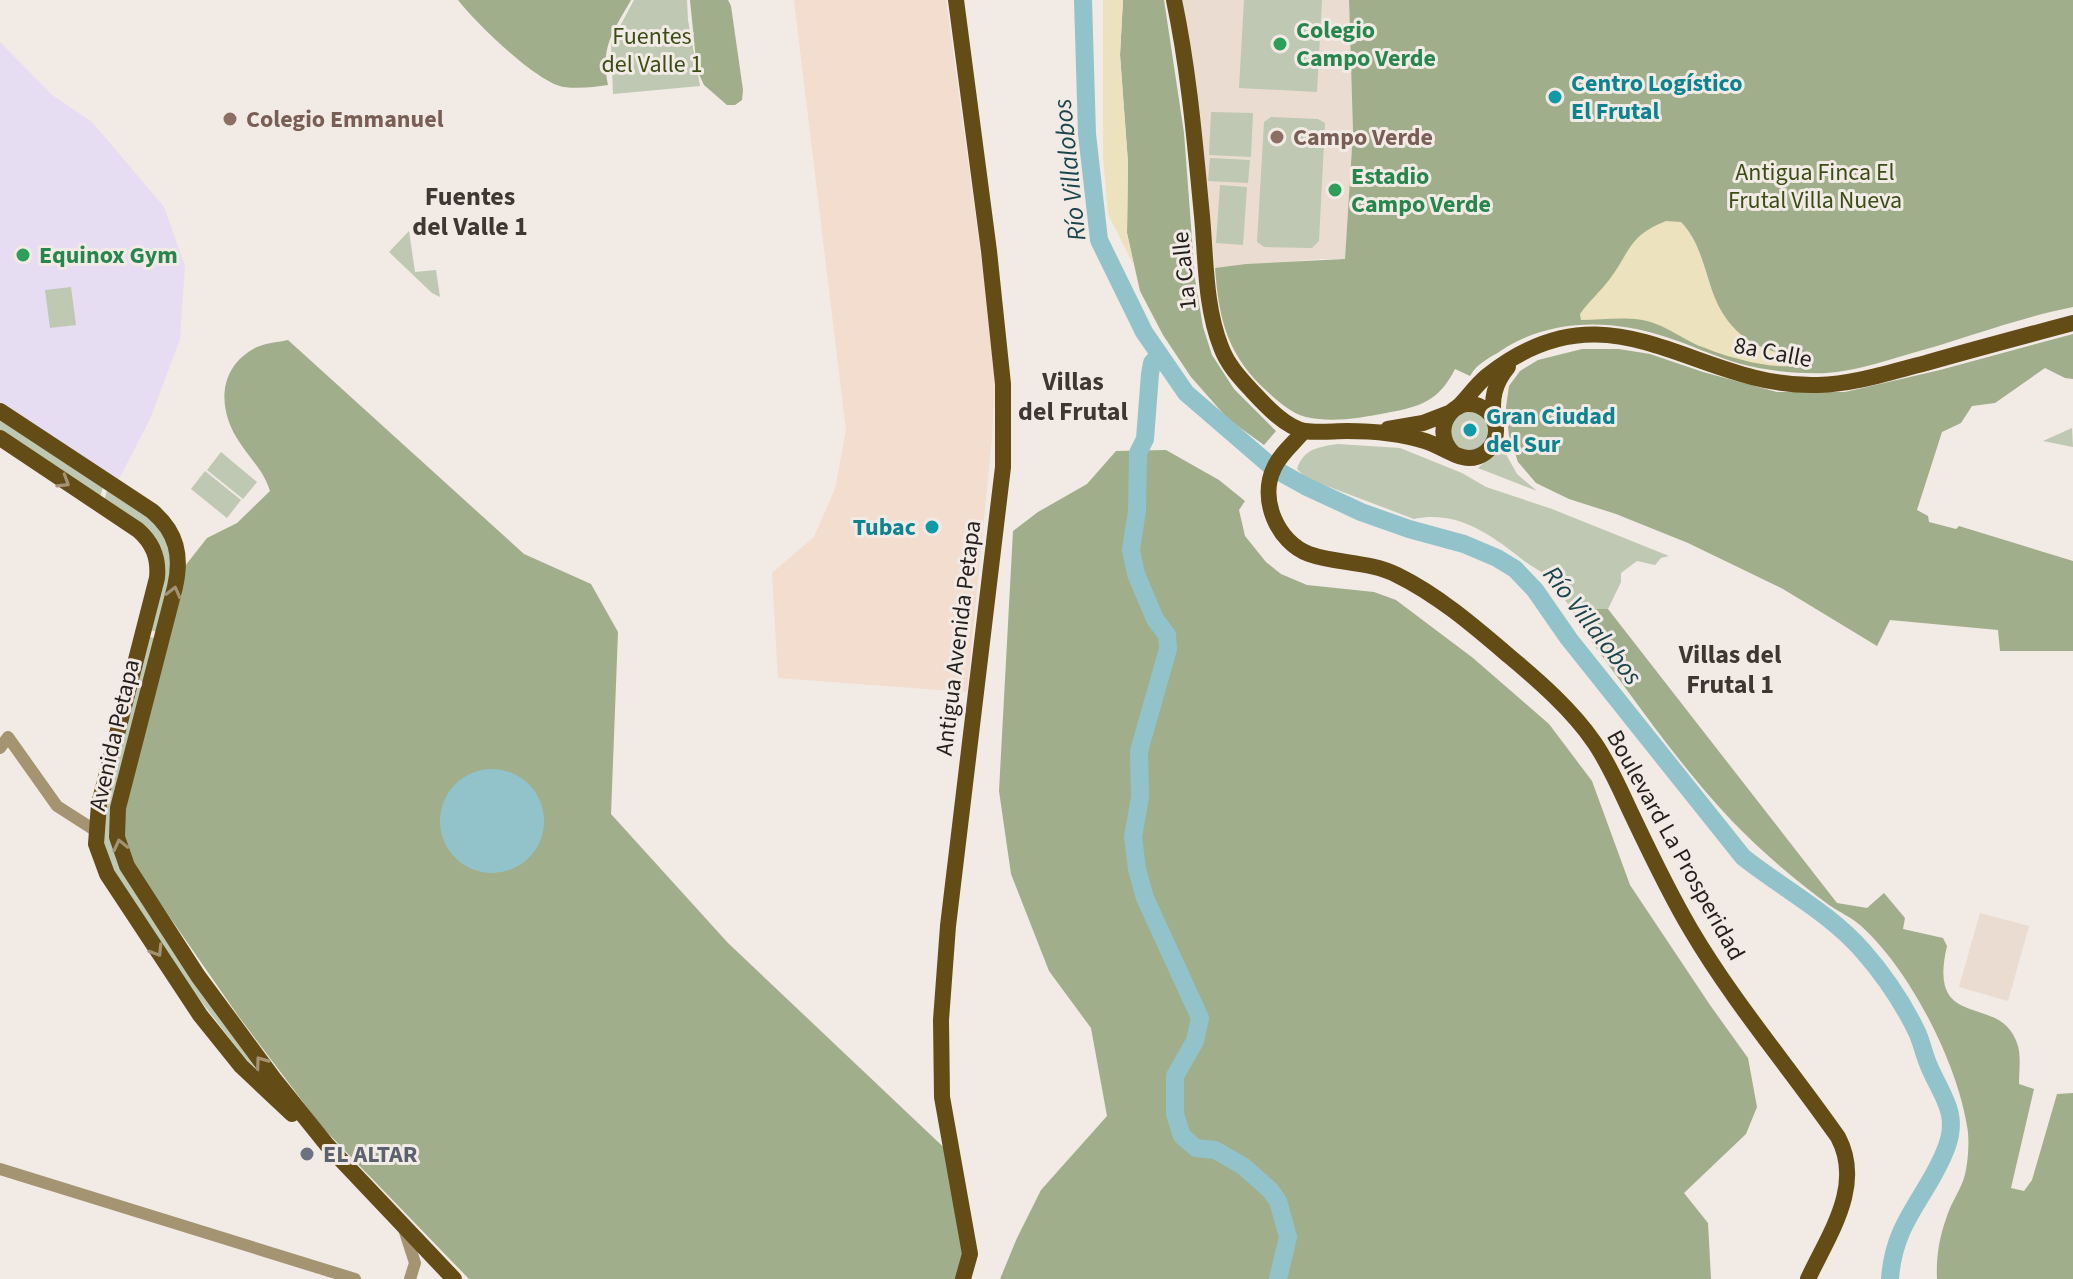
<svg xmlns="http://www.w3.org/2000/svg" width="2073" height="1279" font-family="'Source Sans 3',sans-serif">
	<rect width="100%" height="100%" fill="#f2eae4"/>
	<!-- commercial -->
	<polygon fill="#e7ddf2" points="0,42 52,95 92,122 164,207 185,266 180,339 150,419 118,481 0,404"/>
	<!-- industrial -->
	<polygon fill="#f2ddcf" points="794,0 946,0 996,367 992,438 967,692 778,678 772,573 814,537 835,489 846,430"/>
	<!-- built -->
	<g fill="#ebdcd1">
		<polygon points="1181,0 1349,0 1353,131 1345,259 1321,259 1215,268 1199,108"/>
		<polygon points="1980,913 2029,926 2008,1001 1959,987"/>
	</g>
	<!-- green -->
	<g fill="#bec8b2">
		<polygon points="634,0 687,0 688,20 700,86 613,94 611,43"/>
		<polygon points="1244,0 1322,0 1317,92 1239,88"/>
		<polygon points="1211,112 1253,113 1251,157 1209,155"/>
		<polygon points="1271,117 1318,119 1325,123 1319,241 1312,248 1264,247 1257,242 1264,122"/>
		<polygon points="1210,158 1250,160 1248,183 1208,181"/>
		<polygon points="1220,185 1247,187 1243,245 1216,243"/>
		<polygon points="409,231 415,272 436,270 440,297 432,293 389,252"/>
		<polygon points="71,287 76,325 50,328 45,290"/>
		<polygon points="1470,409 1490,420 1489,443 1471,454 1452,446 1450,419"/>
		<polygon points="0,418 103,487 99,500 0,433"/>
		<polygon points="2072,428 2073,447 2043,441"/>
		<path d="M1338 444 1400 448 1462 473 1486 487 1552 509 1669 556 1661 558 1655 565 1637 561 1621 573V582L1608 609H1572C1563 598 1554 584 1544 574 1537 569 1529 565 1523 560 1490 534 1457 510 1414 519L1306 478 1297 469C1304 448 1319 447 1338 444Z"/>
		<polygon points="1502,447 1517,474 1537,491 1478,468"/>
		<polygon points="221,452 257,482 243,499 207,470"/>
		<polygon points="205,471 241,500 227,518 191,489"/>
		<polygon points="107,490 153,521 175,553 160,632 147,630 162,562 104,502"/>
		<polygon points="146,636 158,639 112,824 270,1084 244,1057 187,983 106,858 100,829"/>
	</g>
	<!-- forest -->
	<g fill="#a0ae8b">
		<path d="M458 0H631C613 32 600 47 608 85 594 87 579 89 564 87 536 82 476 23 458 0Z"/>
		<polygon points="690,0 728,0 731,6 743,90 742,100 735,105 727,105 704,85 697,70"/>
		<polygon points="1123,0 1164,0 1184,133 1195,279 1203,327 1212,355 1234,389 1276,431 1264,445 1228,419 1191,377 1163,335 1140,291 1127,233 1128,163 1120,55"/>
		<path d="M1349 0H2073V307C2017 318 1964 339 1909 354 1882 362 1855 371 1826 373 1799 374 1767 371 1741 364 1716 357 1691 345 1666 337 1612 319 1551 318 1502 350 1490 358 1477 363 1470 376L1455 369C1439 401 1420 407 1386 413 1360 418 1332 423 1306 417 1293 414 1280 403 1270 394 1228 357 1219 322 1215 268L1246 264 1345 259 1353 131Z"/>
		<polygon points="2073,334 2073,379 2065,378 2045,368 1995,403 1972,406 1961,423 1942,432 1917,510 1928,516 1929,522 1956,529 1959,526 2073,561 2073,651 2000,651 1998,630 1890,620 1877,646 1783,589 1688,543 1616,514 1569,499 1536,483 1518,462 1509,436 1506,407 1509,386 1520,371 1538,360 1582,349 1619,349 1650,354 1703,372 1777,392 1845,392 1940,370"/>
		<path d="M288 340 524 554 591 584 618 632 611 814 728 943 955 1158 966 1244 961 1279H469L322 1127 239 1017 135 867 125 841 124 813 185 566 207 538 237 523 270 491C264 471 251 460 240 443 217 410 217 367 257 347 266 343 279 342 288 340Z"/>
		<polygon points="1166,450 1219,480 1245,501 1239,510 1245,536 1266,562 1281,574 1307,585 1374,592 1396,600 1473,658 1549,724 1592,781 1630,885 1710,1005 1748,1058 1757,1107 1746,1134 1684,1193 1708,1223 1711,1279 1000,1279 1017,1238 1041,1190 1107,1116 1091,1028 1049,971 1011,874 999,791 1013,531 1038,512 1087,484 1116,451"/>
		<path d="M1572 609H1608L1837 903 1867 908 1884 893 1905 918 1903 929 1943 938 1947 946C1926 1035 2002 990 2018 1046 2021 1057 2019 1072 2019 1084L2034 1089 2011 1188 2024 1191 2032 1180 2057 1094 2073 1093V1279H1937C1936 1259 1939 1238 1946 1219 1950 1205 1958 1194 1963 1181 1968 1168 1970 1140 1967 1126 1957 1062 1909 968 1860 925 1851 917 1839 912 1829 905 1795 880 1763 853 1733 822 1676 762 1629 691 1579 625Z"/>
	</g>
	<!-- sand -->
	<g fill="#ece2bd">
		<polygon points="1103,0 1123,0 1120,55 1128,163 1127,233 1134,266 1108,214 1103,156"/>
		<path d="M1666 221 1681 222C1697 238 1703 262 1710 284 1725 334 1758 355 1809 356L1810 362C1782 375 1723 356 1695 344 1682 338 1670 329 1656 324 1634 315 1605 320 1581 320L1580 314C1589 301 1600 292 1609 280 1631 251 1628 236 1666 221Z"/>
	</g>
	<!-- water -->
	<circle fill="#92c3ca" cx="492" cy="821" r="52"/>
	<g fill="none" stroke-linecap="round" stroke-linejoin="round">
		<!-- river -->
		<g stroke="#92c3ca" stroke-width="18">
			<path d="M1083 0 1087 134 1099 240 1144 332 1186 393 1273 468 1305 486 1361 512 1409 529 1464 544 1497 558 1515 569 1535 590 1569 639 1743 857C1782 888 1830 913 1863 951 1884 975 1903 1003 1917 1032 1922 1043 1924 1055 1929 1066 1941 1095 1959 1112 1947 1146 1929 1196 1894 1219 1890 1279"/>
			<polyline points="1159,355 1152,363 1150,374 1145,439 1138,453 1137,511 1131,550 1136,574 1155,619 1167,635 1168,649 1139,751 1140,797 1133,837 1137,869 1145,898 1200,1018 1195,1041 1175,1076 1175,1114 1182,1136 1196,1148 1215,1150 1243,1166 1270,1190 1278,1201 1288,1237 1278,1279"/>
		</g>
		<!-- minor -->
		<g stroke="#a49472" stroke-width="12">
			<polyline points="0,748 8,737 57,806 96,831"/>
			<polyline points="0,1169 355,1279"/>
			<polyline points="404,1229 415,1263 410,1279"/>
		</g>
		<!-- major -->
		<g stroke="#634c16" stroke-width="16">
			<polyline points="956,0 989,251 1003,384 1003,467 948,926 941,1020 942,1097 970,1254 963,1279"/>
			<path d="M1174 0C1189 71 1195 144 1202 216 1206 259 1205 307 1221 347 1227 364 1240 378 1252 391 1265 405 1285 427 1305 431 1318 433 1334 431 1347 431 1374 431 1399 433 1425 441 1439 445 1455 458 1469 458 1494 458 1506 426 1486 410 1459 389 1427 427 1453 453"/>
			<path d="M1458 407C1468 397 1476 385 1487 376 1613 276 1694 389 1818 385 1855 384 1890 372 1926 363 1975 349 2024 336 2073 323"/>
			<path d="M0 411 152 511C177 532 182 556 175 587L118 808 117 837 127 866 198 976 274 1079 327 1145 454 1279"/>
			<path d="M1494 420C1491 399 1494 384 1508 367"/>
			<polyline points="1388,429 1423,423 1449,413"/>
			<path d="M1304 431C1294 443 1280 454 1274 468 1259 499 1277 542 1309 554 1337 564 1369 561 1397 575 1438 595 1475 627 1509 656 1539 681 1572 710 1594 742 1610 765 1621 792 1633 817 1651 855 1669 893 1691 930 1734 1003 1789 1067 1838 1137 1864 1186 1829 1234 1808 1279"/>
			<path d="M0 438 138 530C153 543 159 558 157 578L99 804 96 844 107 874 200 1015 241 1066 292 1114"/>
		</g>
	</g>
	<!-- one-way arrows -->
	<defs><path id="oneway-chevron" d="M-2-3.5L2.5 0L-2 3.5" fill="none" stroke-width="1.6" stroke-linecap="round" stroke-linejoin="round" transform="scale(2)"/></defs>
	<g stroke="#a39373">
		<use href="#oneway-chevron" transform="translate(64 482) rotate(32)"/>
		<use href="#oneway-chevron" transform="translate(174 592) rotate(-76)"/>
		<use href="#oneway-chevron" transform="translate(120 845) rotate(-103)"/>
		<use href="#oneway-chevron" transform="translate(157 951) rotate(58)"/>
		<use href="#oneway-chevron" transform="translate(261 1062) rotate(-126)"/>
	</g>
	<!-- markers -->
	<g fill="#2e9e5b" stroke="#f2eae4" stroke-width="3">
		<circle cx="1280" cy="44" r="8"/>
		<circle cx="1335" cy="190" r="8"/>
		<circle cx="23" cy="255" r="8"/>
	</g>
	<g fill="#0f9aa8" stroke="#f2eae4" stroke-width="3">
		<circle cx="1555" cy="97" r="8"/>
		<circle cx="1470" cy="430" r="8"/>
		<circle cx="932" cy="527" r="8"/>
	</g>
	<g fill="#8d6e63" stroke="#f2eae4" stroke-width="3">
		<circle cx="230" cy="119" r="8"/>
		<circle cx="1277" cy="137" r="8"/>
	</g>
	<circle fill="#6b7280" stroke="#f2eae4" stroke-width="3" cx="307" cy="1154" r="8"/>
	<g text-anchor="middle" stroke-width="6" stroke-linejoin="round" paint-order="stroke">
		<!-- leisure labels -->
		<g font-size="24" font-weight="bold" fill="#27864d" stroke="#f2eae4" text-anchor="start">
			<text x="1296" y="38">Colegio<tspan x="1296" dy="28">Campo Verde</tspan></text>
			<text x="1351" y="184">Estadio<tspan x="1351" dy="28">Campo Verde</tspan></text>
			<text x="39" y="263">Equinox Gym</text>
		</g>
		<!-- park labels -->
		<g font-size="24" fill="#3b4d16" stroke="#f2eae4">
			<text x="652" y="44">Fuentes<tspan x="652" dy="28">del Valle 1</tspan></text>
			<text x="1815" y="180">Antigua Finca El<tspan x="1815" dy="28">Frutal Villa Nueva</tspan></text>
		</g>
		<!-- culture labels -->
		<g font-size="24" font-weight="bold" fill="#0d838f" stroke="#f2eae4" text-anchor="start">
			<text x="1571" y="91">Centro Logístico<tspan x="1571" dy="28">El Frutal</tspan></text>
			<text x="1486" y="424">Gran Ciudad<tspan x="1486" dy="28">del Sur</tspan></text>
			<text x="916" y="535" text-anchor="end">Tubac</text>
		</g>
		<!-- education labels -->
		<g font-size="24" font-weight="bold" fill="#785e54" stroke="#f2eae4" text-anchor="start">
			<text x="246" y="127">Colegio Emmanuel</text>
			<text x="1293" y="145">Campo Verde</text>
		</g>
		<!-- street labels -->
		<g font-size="24" fill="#221f1d" stroke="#f2eae4">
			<text transform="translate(1184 271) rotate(-96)" y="8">1a Calle</text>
			<text transform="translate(1773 352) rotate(11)" y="8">8a Calle</text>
			<text transform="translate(958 638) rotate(-83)" y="8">Antigua Avenida Petapa</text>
			<text transform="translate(114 735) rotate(-77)" y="8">Avenida Petapa</text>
			<text transform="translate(1676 845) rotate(61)" y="8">Boulevard La Prosperidad</text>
		</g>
		<!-- worship labels -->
		<g font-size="24" font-weight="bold" fill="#5b616d" stroke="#f2eae4" text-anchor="start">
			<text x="323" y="1162">EL ALTAR</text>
		</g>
		<!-- water labels -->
		<g font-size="26" font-style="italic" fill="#19454c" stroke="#f2eae4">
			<text transform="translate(1069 170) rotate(-96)" y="9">Río Villalobos</text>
			<text transform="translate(1593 625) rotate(52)" y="9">Río Villalobos</text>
		</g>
		<!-- neighbourhood labels -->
		<g font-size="26" font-weight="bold" fill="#3e3833" stroke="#f2eae4">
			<text x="470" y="205">Fuentes<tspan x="470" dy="30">del Valle 1</tspan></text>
			<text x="1073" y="390">Villas<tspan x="1073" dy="30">del Frutal</tspan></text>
			<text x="1730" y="663">Villas del<tspan x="1730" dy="30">Frutal 1</tspan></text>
		</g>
	</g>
</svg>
